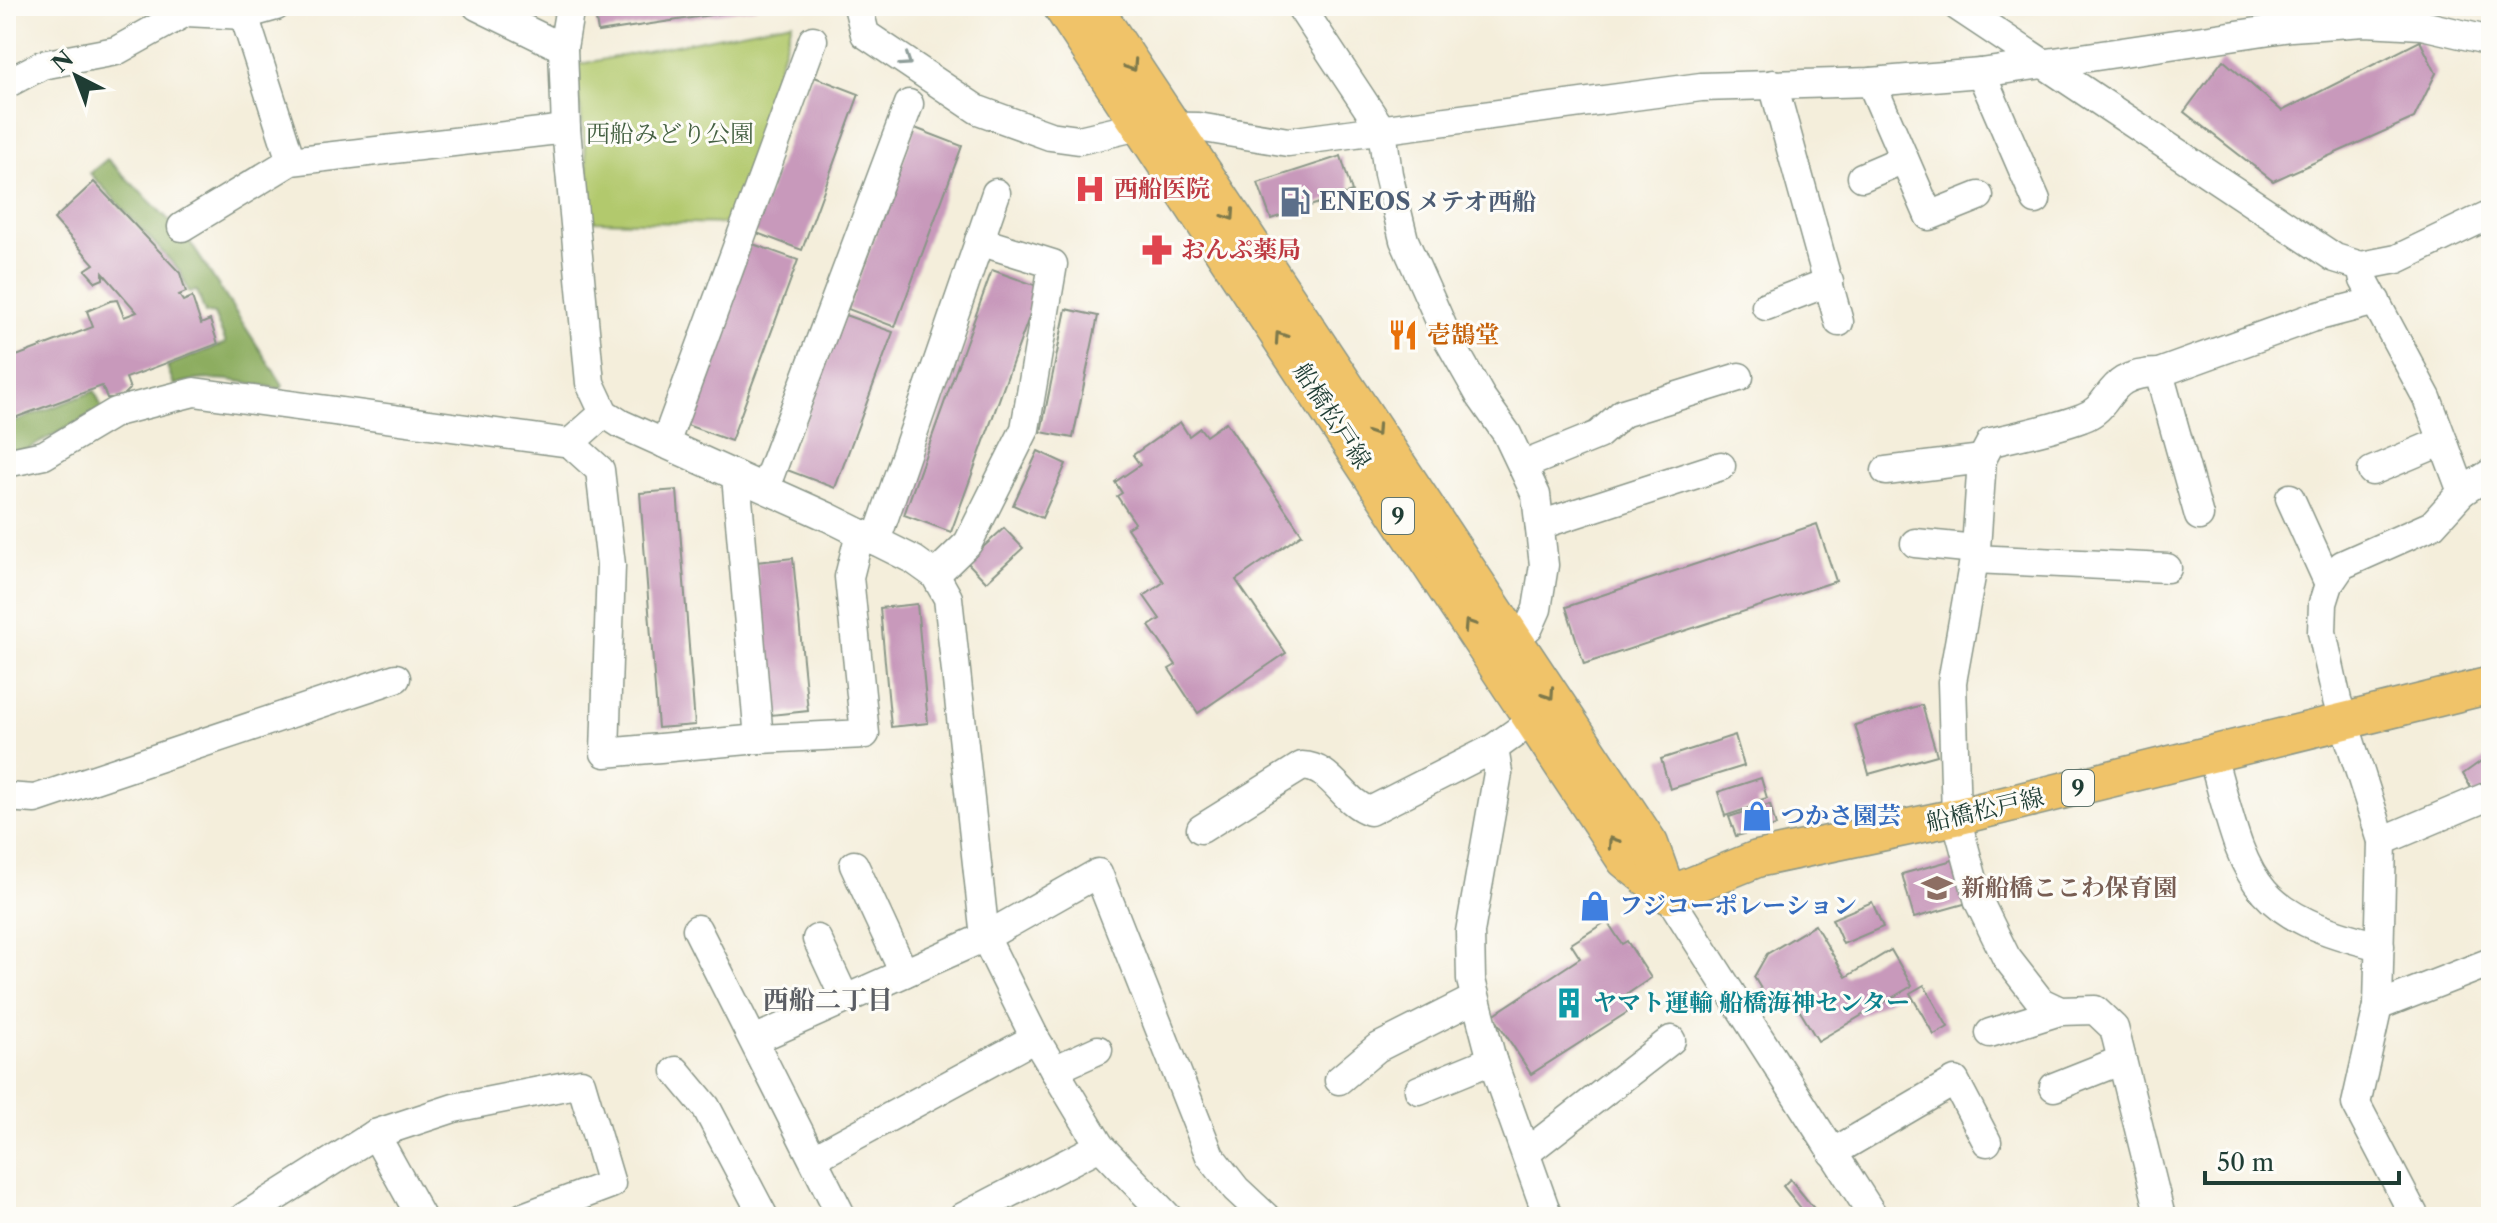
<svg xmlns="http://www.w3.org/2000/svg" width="2497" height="1223" font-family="'Libre Caslon Text','Noto Serif JP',serif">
	<rect width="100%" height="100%" fill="#fdfcf7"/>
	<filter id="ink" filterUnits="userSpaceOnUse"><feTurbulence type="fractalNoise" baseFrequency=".0125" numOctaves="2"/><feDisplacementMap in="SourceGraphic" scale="16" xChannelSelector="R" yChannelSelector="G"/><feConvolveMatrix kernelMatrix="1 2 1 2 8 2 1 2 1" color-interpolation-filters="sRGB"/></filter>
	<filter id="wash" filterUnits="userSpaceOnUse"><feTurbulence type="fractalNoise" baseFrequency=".006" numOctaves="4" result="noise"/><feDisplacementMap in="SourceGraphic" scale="32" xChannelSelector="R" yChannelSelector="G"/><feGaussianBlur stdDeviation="1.8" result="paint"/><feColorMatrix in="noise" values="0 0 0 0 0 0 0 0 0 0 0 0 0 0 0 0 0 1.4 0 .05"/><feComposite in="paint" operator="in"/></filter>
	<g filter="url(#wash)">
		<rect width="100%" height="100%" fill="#f4eedb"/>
		<!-- green -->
		<polygon fill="#b2c96d" stroke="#688350" stroke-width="2" points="792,22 732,224 594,221 575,65"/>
		<!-- forest -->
		<g fill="#8dad60" stroke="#56754a" stroke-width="2">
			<path d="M107 159 188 239 283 385 281 389C244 382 211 373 174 385L167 366 226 343 214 314 205 313 197 291 189 292 180 271 90 173Z"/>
			<polygon points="95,391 102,409 28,449 6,452 6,425"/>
		</g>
		<g id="blocks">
			<!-- building -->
			<g fill="#c899bb">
				<polygon points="594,6 756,6 757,8 598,32"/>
				<polygon points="2420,41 2436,73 2414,118 2273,181 2184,112 2223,60 2282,111"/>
				<polygon points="812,76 859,94 802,250 754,232"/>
				<polygon points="915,128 962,146 895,327 848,309"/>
				<polygon points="1341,156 1352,192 1271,219 1258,183"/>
				<polygon points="94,182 180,273 186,292 179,295 183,301 192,297 201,324 210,320 218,344 126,378 130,389 121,398 107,398 102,386 6,421 6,360 93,327 87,311 110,301 117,300 124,317 137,312 103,273 103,279 96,282 85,270 94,264 54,219"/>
				<polygon points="750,243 798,260 731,441 684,424"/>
				<polygon points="992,270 1040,287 951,532 904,515"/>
				<polygon points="1066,309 1098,316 1073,438 1041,432"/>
				<polygon points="845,315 893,332 835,488 787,470"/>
				<polygon points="1180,422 1189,436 1200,428 1206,436 1226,422 1302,534 1236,580 1286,653 1198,713 1169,669 1176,665 1149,626 1160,619 1144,596 1164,582 1127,528 1135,523 1117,496 1122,493 1115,482 1140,465 1133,455"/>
				<polygon points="1038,451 1066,464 1042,518 1013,505"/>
				<polygon points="677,490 695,725 658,728 640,493"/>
				<polygon points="1817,524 1836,581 1584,664 1566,607"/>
				<polygon points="1004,528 1023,548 986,582 967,562"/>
				<polygon points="793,558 808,711 771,715 756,562"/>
				<polygon points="917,604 928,723 891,727 880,608"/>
				<polygon points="1922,705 1937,755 1869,774 1855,725"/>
				<polygon points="1735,735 1744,766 1670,789 1661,759"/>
				<polygon points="2491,754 2491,789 2475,795 2463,774"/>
				<polygon points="1761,778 1767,798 1757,801 1758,805 1725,816 1718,792"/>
				<polygon points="1770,804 1776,826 1736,836 1729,817"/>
				<polygon points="1960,858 1971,902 1914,918 1902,874"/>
				<polygon points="1872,902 1883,927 1843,944 1832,919"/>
				<polygon points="1607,921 1622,944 1627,941 1651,978 1623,997 1631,1010 1531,1074 1493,1015 1580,958 1571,944"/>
				<polygon points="1815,925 1846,977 1891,950 1912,986 1818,1041 1795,1003 1785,1009 1781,1002 1772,1007 1754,977 1767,954"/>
				<polygon points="1924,985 1948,1027 1934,1035 1910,993"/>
				<polygon points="1790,1179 1821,1217 1800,1217 1805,1213 1783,1186"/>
			</g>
		</g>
	</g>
	<g filter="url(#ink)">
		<use href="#blocks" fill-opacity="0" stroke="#8a9688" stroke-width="2"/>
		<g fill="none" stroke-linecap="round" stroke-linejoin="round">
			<!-- minor casing -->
			<g stroke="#8a9688" stroke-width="31">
				<g id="minor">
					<polyline points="477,6 563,48"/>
					<polyline points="570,6 563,48 566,129 590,383 604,413 621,424 828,517 914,560 935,575 948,598 985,937 1035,1038 1100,1146 1168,1217"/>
					<polyline points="858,6 865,34 978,110 1050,136 1079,140 1139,126 1198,127 1288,142 1701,87 1871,82 1981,73 2291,27 2365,22 2422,25 2491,41"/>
					<polyline points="1300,6 1382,130 1388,174 1404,240 1448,339 1481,397 1507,434 1536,495 1544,565 1537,609 1529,627 1512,638"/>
					<polyline points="1957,6 2335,258 2361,266 2397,259 2491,214"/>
					<polyline points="244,15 291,161"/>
					<polyline points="1981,73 2036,200"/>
					<polyline points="1871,82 1929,216 1979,196"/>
					<polyline points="6,84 42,65 116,51 186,12 244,15 276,6"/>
					<polyline points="1773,84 1839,322"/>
					<polyline points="1862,177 1904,159"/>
					<polyline points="182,227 291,161 566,129"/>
					<polyline points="2361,266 2364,280 2427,398 2462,492 2432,525 2342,565 2329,584 2323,603 2322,632 2337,700 2382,841 2378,1006 2356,1104 2415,1217"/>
					<polyline points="1766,306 1829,282"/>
					<polyline points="2159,373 2199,516"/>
					<polyline points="570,443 600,470 611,565 605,753 759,739 865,734 849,577 860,533"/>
					<polyline points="665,444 813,40"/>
					<polyline points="6,463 44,455 116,412 194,392 570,443 604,413"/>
					<polyline points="1524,465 1598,435 1623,413 1739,377"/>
					<polyline points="1886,471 1982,459"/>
					<polyline points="2372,471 2443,441"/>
					<polyline points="736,476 759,739"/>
					<polyline points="765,488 909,104"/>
					<polyline points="2462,492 2491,473"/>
					<polyline points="2290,498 2329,584"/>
					<polyline points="1540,525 1721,466"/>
					<polyline points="876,541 996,193"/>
					<polyline points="1915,543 1976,549"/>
					<polyline points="1974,559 2167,568"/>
					<polyline points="935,575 968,543 1025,429 1053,264 979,241"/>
					<polyline points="1494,748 1498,773 1470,932 1471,980 1492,1060 1548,1217"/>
					<path d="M2212 756C2247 878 2245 914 2380 946"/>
					<polyline points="6,797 35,799 396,678"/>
					<path d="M1201 829 1302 766C1333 767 1342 802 1370 811L1494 748 1532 721"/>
					<polyline points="2382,841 2491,795"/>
					<polyline points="854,865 904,973"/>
					<polyline points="1668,895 1874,1217"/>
					<polyline points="697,929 842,1217"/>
					<polyline points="817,939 845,999"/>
					<polyline points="2378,1006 2491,962"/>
					<polyline points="1990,1033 2060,1011"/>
					<polyline points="754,1040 985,937 1098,873 1210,1156 1236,1189 1266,1217"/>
					<polyline points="1054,1070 1098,1050"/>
					<polyline points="676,1071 706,1107 764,1217"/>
					<polyline points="1339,1080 1377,1048 1474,999"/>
					<polyline points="2054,1087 2122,1060"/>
					<polyline points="1419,1090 1492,1060"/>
					<polyline points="375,1134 421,1217"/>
					<polyline points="1527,1152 1671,1040"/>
					<polyline points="1832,1153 1955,1081 1987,1142"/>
					<polyline points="814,1158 1035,1038"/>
					<polyline points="244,1217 375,1134 454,1108 581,1083 611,1184 523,1217"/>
					<polyline points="963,1217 1100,1146"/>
					<path d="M2161 1217 2114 1028 2095 1010 2060 1011 2041 1002 2006 957 1979 902 1956 817 1952 682 1976 549 1982 459 1991 442C2021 435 2053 429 2082 418 2116 406 2102 373 2159 373L2311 318 2376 301"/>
				</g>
			</g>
			<!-- major casing -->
			<g stroke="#8a9688" stroke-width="39">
				<g id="major">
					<polyline points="1061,6 1625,860 1668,895"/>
					<polyline points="1093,6 1650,844 1668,894"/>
					<polyline points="1668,895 1757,859 1956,817 2491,685"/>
				</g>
			</g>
			<!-- minor -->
			<use href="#minor" stroke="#fff" stroke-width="28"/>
			<!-- major -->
			<use href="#major" stroke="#f0c369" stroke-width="36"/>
		</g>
		<!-- one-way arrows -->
		<defs><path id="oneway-chevron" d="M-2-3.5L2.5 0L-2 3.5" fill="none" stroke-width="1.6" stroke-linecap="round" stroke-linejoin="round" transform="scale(2)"/></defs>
		<use stroke="#8f9e9a" href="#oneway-chevron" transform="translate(906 61) rotate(34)"/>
		<g stroke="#7d794c">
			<use href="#oneway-chevron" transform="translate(1132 66) rotate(57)"/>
			<use href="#oneway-chevron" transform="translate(1230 215) rotate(56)"/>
			<use href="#oneway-chevron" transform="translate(1280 337) rotate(-124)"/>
			<use href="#oneway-chevron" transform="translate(1375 431) rotate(56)"/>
			<use href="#oneway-chevron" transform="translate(1469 625) rotate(-123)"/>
			<use href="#oneway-chevron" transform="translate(1549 694) rotate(56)"/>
			<use href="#oneway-chevron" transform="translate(1613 842) rotate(-124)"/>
		</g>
	</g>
	<!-- icons -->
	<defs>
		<g id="hospital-bare" transform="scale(2.4)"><path d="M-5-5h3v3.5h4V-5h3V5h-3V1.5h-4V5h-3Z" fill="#e0444e" stroke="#fdfcf7" stroke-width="2.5" paint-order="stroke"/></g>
		<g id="fuel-bare" transform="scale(2.4)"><path d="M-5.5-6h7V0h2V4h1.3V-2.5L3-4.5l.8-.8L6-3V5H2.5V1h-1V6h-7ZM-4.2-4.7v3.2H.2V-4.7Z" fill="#5c6f8a" stroke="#fdfcf7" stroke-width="2.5" paint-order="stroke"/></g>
		<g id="pharmacy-bare" transform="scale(2.4)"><path d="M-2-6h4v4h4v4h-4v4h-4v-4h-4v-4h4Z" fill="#e0444e" stroke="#fdfcf7" stroke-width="2.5" paint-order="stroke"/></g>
		<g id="restaurant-bare" transform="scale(2.4)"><path d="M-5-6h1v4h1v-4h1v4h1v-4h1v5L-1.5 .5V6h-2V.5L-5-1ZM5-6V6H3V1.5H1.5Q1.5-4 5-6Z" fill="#e8710a" stroke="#fdfcf7" stroke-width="2.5" paint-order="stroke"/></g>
		<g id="shop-bare" transform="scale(2.4)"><path d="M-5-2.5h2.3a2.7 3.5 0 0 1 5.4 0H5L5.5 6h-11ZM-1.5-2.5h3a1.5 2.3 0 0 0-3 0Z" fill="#3f7fe0" stroke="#fdfcf7" stroke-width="2.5" paint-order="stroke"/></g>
		<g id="school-bare" transform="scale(2.4)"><path d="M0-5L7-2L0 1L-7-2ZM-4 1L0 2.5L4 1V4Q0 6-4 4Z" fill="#8d6e63" stroke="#fdfcf7" stroke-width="2.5" paint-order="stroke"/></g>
		<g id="building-bare" transform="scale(2.4)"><path d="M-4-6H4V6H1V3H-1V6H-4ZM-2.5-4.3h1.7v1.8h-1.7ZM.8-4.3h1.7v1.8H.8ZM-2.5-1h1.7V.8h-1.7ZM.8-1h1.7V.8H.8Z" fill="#0f9aa8" stroke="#fdfcf7" stroke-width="2.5" paint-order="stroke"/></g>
	</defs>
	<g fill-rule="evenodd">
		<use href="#hospital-bare" x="1090" y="189"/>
		<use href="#fuel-bare" x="1295" y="202"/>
		<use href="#pharmacy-bare" x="1157" y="250"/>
		<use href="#restaurant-bare" x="1403" y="335"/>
		<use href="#shop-bare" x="1757" y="816"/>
		<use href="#school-bare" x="1937" y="888"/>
		<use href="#shop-bare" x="1595" y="906"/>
		<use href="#building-bare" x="1569" y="1003"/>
	</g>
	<g text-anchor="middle" stroke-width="6" stroke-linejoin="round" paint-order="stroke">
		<!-- shield labels -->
		<g fill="#fdfcf7" stroke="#62766e" stroke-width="2">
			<rect x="1382" y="498" width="32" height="36" rx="6"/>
			<rect x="2062" y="770" width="32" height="36" rx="6"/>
		</g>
		<g font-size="22" font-weight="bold" fill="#1f3d34">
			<text x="1398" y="524">9</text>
			<text x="2078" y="796">9</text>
		</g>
		<!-- park labels -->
		<g font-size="24" fill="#446042" stroke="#fdfcf7">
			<text x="670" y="142">西船みどり公園</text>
		</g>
		<!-- health labels -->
		<g font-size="24" font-weight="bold" fill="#be3a42" stroke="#fdfcf7" text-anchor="start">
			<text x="1114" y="197">西船医院</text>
			<text x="1181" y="258">おんぷ薬局</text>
		</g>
		<!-- service labels -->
		<g font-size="24" font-weight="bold" fill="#4e5e75" stroke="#fdfcf7" text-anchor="start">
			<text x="1319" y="210">ENEOS メテオ西船</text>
		</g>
		<!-- food labels -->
		<g font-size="24" font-weight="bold" fill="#c56008" stroke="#fdfcf7" text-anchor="start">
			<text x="1427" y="343">壱鵠堂</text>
		</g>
		<!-- street labels -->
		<g font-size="24" fill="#1f3d34" stroke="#fdfcf7">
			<text transform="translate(1332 416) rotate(57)" y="8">船橋松戸線</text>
			<text transform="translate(1985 810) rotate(-13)" y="8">船橋松戸線</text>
		</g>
		<!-- shop labels -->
		<g font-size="24" font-weight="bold" fill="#366cbe" stroke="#fdfcf7" text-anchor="start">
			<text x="1781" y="824">つかさ園芸</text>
			<text x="1619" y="914">フジコーポレーション</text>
		</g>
		<!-- education labels -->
		<g font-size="24" font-weight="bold" fill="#785e54" stroke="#fdfcf7" text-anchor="start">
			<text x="1961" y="896">新船橋ここわ保育園</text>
		</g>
		<!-- culture labels -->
		<g font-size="24" font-weight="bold" fill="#0d838f" stroke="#fdfcf7" text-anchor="start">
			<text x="1593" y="1011">ヤマト運輸 船橋海神センター</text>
		</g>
		<!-- neighbourhood labels -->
		<g font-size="26" font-weight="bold" fill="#5a5d63" stroke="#fdfcf7">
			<text x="828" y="1009">西船二丁目</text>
		</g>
	</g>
	<!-- margin -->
	<rect width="2497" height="1223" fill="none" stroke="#fdfcf7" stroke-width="32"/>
	<!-- north arrow -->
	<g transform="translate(76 76) rotate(318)" stroke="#fdfcf7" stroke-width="6" paint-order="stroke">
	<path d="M0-6L14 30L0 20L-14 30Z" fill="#1f3d34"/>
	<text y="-12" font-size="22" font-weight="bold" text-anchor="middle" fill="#1f3d34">N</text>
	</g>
	<!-- scale -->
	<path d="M2205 1171v12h194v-12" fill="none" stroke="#1f3d34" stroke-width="4"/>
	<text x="2217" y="1171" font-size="24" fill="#1f3d34" stroke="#fdfcf7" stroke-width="6" paint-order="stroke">50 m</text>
</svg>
